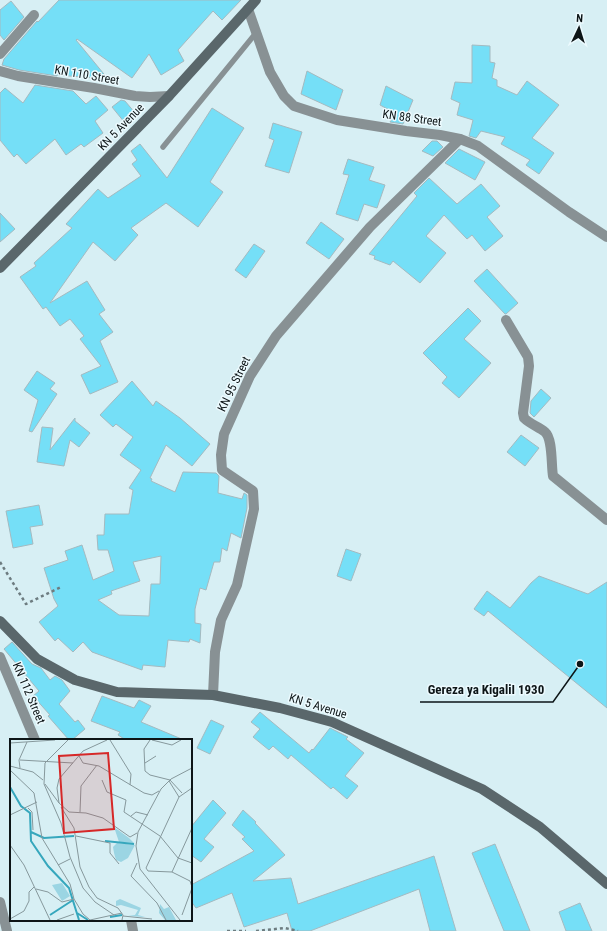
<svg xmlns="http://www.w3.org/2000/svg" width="607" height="931" font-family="'Roboto Condensed',sans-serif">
	<rect width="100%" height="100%" fill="#d7eff4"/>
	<!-- building -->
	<g fill="#75dff7" stroke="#a4bac0" fill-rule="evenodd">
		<polygon points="59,0 241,0 222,20 213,11 178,50 184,61 161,75 149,54 132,78 77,39 76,40 108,79 56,75 57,76 19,70 2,65 4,59 37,21 38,22"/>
		<polygon points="11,1 24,17 4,40 0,35 0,10"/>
		<polygon points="472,45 490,46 490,62 495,63 492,78 497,80 497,86 517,95 527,81 559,105 532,138 554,153 539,174 526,165 530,160 501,144 505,137 481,131 476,138 469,136 473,120 457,115 460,103 451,99 455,82 472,83"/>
		<polygon points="307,71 343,90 336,110 301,94"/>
		<polygon points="35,85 73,91 86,104 96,96 108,110 95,121 103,133 84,147 81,144 66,155 55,139 26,164 17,154 14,157 0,140 0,93 5,88 23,103"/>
		<polygon points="386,86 413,100 403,124 390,122 395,113 380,105"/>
		<polygon points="121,100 125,101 136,114 125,123 112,107"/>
		<polygon points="212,108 244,128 210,182 223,192 198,227 166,203 131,228 138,235 115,261 93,242 50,303 87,281 105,310 99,314 113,332 100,341 118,382 90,394 81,375 101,366 80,339 84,336 70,319 60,326 46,307 43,309 20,277 36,266 34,263 72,228 66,224 98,189 108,198 141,176 132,164 137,160 131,151 140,144 167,178"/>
		<polygon points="273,123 302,132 289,173 265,166 274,140 269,138"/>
		<polygon points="432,141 437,141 443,147 433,156 422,151"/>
		<polygon points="459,149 485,162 475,180 445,163"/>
		<polygon points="348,159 374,167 369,180 385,185 377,208 364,204 358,221 336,214 349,175 343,174"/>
		<polygon points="429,178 457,204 481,184 500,206 487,217 503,236 485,251 472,235 467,239 444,215 426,236 446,253 420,283 393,261 390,265 374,259 375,256 369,254 417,196 414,193"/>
		<polygon points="0,213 15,229 0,242"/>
		<polygon points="321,222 344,239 329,259 306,243"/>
		<polygon points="254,244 265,251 246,278 235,270"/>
		<polygon points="487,269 518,303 506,314 505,314 474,281"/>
		<polygon points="468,308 481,321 464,339 491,363 459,398 442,383 447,377 423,353"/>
		<polygon points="37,371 55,383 50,389 57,394 32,432 29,431 38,400 24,390"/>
		<path d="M132 381 153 406 156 401 180 418 210 444 192 466 166 445 150 478 152 479 151 481 175 492 183 472 216 473 219 476 218 493 242 499 244 493 247 495V508L241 538 231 533 227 551 222 548 220 562H214L206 590 200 588 195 609V623L201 624 200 643 190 639 189 642 168 640 165 667 143 665 142 670 92 652 83 642 73 652 58 638 55 641 39 622 58 606 54 599 44 568 68 560 65 551 82 545 93 580 114 571 108 550H98L97 535H104L105 514H129L133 490 129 488 141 470 120 455 133 437 116 424 113 427 100 415ZM161 556 160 584H151L149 616 119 615 98 600 112 594 111 591 140 581 133 562Z"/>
		<polygon points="541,389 551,398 534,417 530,413 531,401"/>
		<polygon points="75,418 75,421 90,433 79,447 70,440 64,466 37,462 42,427 53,428 50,450"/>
		<polygon points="521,435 539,448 525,466 507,452"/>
		<polygon points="39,505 43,525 30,527 33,544 13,548 6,511"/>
		<polygon points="346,549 361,554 351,581 337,576"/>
		<polygon points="539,576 588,594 607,582 607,708 488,611 484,616 474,609 487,591 510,608 531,583"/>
		<polygon points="12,642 32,664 41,668 50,680 55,676 62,680 70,691 59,704 75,722 78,720 85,729 72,740 69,740 48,716 50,715 33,696 39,691 4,649"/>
		<polygon points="102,696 134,708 139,700 151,706 141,722 184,740 126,740 118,735 120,732 91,721"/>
		<polygon points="260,712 309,753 312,749 313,750 330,728 348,737 346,739 364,753 345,776 358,786 347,799 333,787 331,789 291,755 288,759 273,746 269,750 253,737 260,729 251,722"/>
		<polygon points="211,720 224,726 210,754 197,748"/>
		<polygon points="213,800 226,813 204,839 214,847 201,862 191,855 191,827"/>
		<polygon points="243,810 256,822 255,823 285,855 253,881 291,878 298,904 434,856 456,931 430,931 419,889 310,931 292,931 287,913 244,927 232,893 196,908 191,901 191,885 254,851 242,839 245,837 232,825"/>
		<polygon points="495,844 530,931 504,931 472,853"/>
		<polygon points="580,903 592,931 566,931 559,912"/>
	</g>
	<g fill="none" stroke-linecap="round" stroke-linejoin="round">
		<!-- path -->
		<g stroke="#6d7c80" stroke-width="2.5" stroke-dasharray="3 3" stroke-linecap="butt">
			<polyline points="0,562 26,604 61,587"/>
			<polyline points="227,931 246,931"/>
			<polyline points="256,931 285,928 298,931"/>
		</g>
		<!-- service -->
		<polyline stroke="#889194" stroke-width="5.5" points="163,147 256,33"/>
		<!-- minor -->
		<g stroke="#889194" stroke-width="10">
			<polyline points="248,9 270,72 284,96 294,106 337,120 406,131 440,135 460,139 478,146 569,212 607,237"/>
			<polyline points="0,54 34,15"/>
			<polyline points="0,71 18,76 94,88 135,96 150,97 169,96"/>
			<path d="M506 320 528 357 529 366 523 413 524 418C530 424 539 427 545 432 553 439 551 465 553 476L607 520"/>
			<polyline points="213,695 215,652 221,620 237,585 254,509 253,491 222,470 221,455 224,434 250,376 276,336 370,227 460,139"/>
			<polyline points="0,902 7,931"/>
		</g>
		<!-- tertiary -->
		<g stroke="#889194" stroke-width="10">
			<polyline points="0,657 35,740"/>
			<polyline points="131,920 133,931"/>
		</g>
		<!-- secondary -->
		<g stroke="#5a676b" stroke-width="10">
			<polyline points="0,268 169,96 256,0"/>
			<polyline points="0,621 37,659 75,680 117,692 213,695 280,708 332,722 482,789 540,827 607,884"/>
		</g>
	</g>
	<g text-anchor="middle" stroke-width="3" stroke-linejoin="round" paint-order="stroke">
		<!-- street labels -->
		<g font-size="12" fill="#0d1517" stroke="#ecfafe">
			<text transform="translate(87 75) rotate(10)" y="4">KN 110 Street</text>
			<text transform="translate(412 118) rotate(8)" y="4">KN 88 Street</text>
			<text transform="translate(121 127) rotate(-46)" y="4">KN 5 Avenue</text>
			<text transform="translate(234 384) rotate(-64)" y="4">KN 95 Street</text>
			<text transform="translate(29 693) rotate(67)" y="4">KN 112 Street</text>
			<text transform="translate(318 706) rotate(17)" y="4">KN 5 Avenue</text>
		</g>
	</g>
	<!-- overview -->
	<g transform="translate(10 739)">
		<rect width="182" height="182" fill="#d7eff4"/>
		<path d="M104 88 119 99 124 104 109 103ZM107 104 125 106 118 119 111 123 106 121 104 114 103 108ZM52 144 60 157 52 162 42 146ZM110 160 131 169 128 176 135 178 118 177 125 176 128 171 111 166 106 167V162ZM150 165 154 170 159 168 166 181H155L149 174Z" fill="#9bd5e3"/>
		<path fill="none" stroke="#36a7bd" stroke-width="2" d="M0 48 11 67 20 74 21 102 38 127 59 149 69 181M21 93 34 99 64 97M95 102 124 105M67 174 78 181M40 176 63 161M100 178 112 176"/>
		<path fill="none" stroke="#86989c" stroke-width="1" d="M58 1 35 24 34 45 51 84 60 118 73 149 85 163 104 176M97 1 73 12 49 40 47 49 49 64 59 73 76 74 93 79 120 98 127 94M100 1 121 35 120 46M140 1 134 10 135 32 140 36 160 41M142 1 162 6 171 1M0 4 45 1M69 17 73 24 89 27 134 54 142 56 149 52M10 21 63 24M135 24 146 17M0 27 23 33 33 41M10 29 9 21 17 3M0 31 24 54 32 99 60 145 64 160 73 175 80 181 112 174M92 41 97 53 116 61 114 73 150 97 168 119 182 124M160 41 172 54M159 42 169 58M35 45 49 64M182 49 169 58 136 129 138 132 162 133 180 142 182 148M51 68 64 89 70 128 79 148 87 159 108 169 113 176 112 181M18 69 22 73 23 91M70 73 71 47 87 26M0 76 27 63M121 77 126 73 138 76M66 97 100 104V114L109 125M0 106 14 126 40 181M127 124 121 137 147 164 156 181M48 126 60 120M162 133 182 89M26 150 38 153 52 163 64 160M172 176 182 149M113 177 142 180M0 180 14 172 19 162V153L24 148M47 181 64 175M170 181 130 130 126 107 128 93 151 50 161 40 182 29"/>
		<path fill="#d62828" fill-opacity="0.15" stroke="#d62828" stroke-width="2" d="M98 14 104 90 54 94 49 17Z"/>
		<rect width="182" height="182" fill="none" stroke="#0d1517" stroke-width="2"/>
	</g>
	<!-- callouts -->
	<path fill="none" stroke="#0d1517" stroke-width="1.5" d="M580 664L553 702H420"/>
	<circle fill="#0d1517" stroke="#ecfafe" stroke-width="1.5" cx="580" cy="664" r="4"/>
	<g font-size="13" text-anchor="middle" font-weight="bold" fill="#0d1517" stroke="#ecfafe" stroke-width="3" stroke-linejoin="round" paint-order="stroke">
		<text x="486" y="694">Gereza ya KigaliI 1930</text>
	</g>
	<!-- north arrow -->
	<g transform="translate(579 28) rotate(4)" stroke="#ecfafe" stroke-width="3" paint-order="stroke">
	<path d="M0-3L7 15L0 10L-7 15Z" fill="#0d1517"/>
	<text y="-6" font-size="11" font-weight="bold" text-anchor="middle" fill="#0d1517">N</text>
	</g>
</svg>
